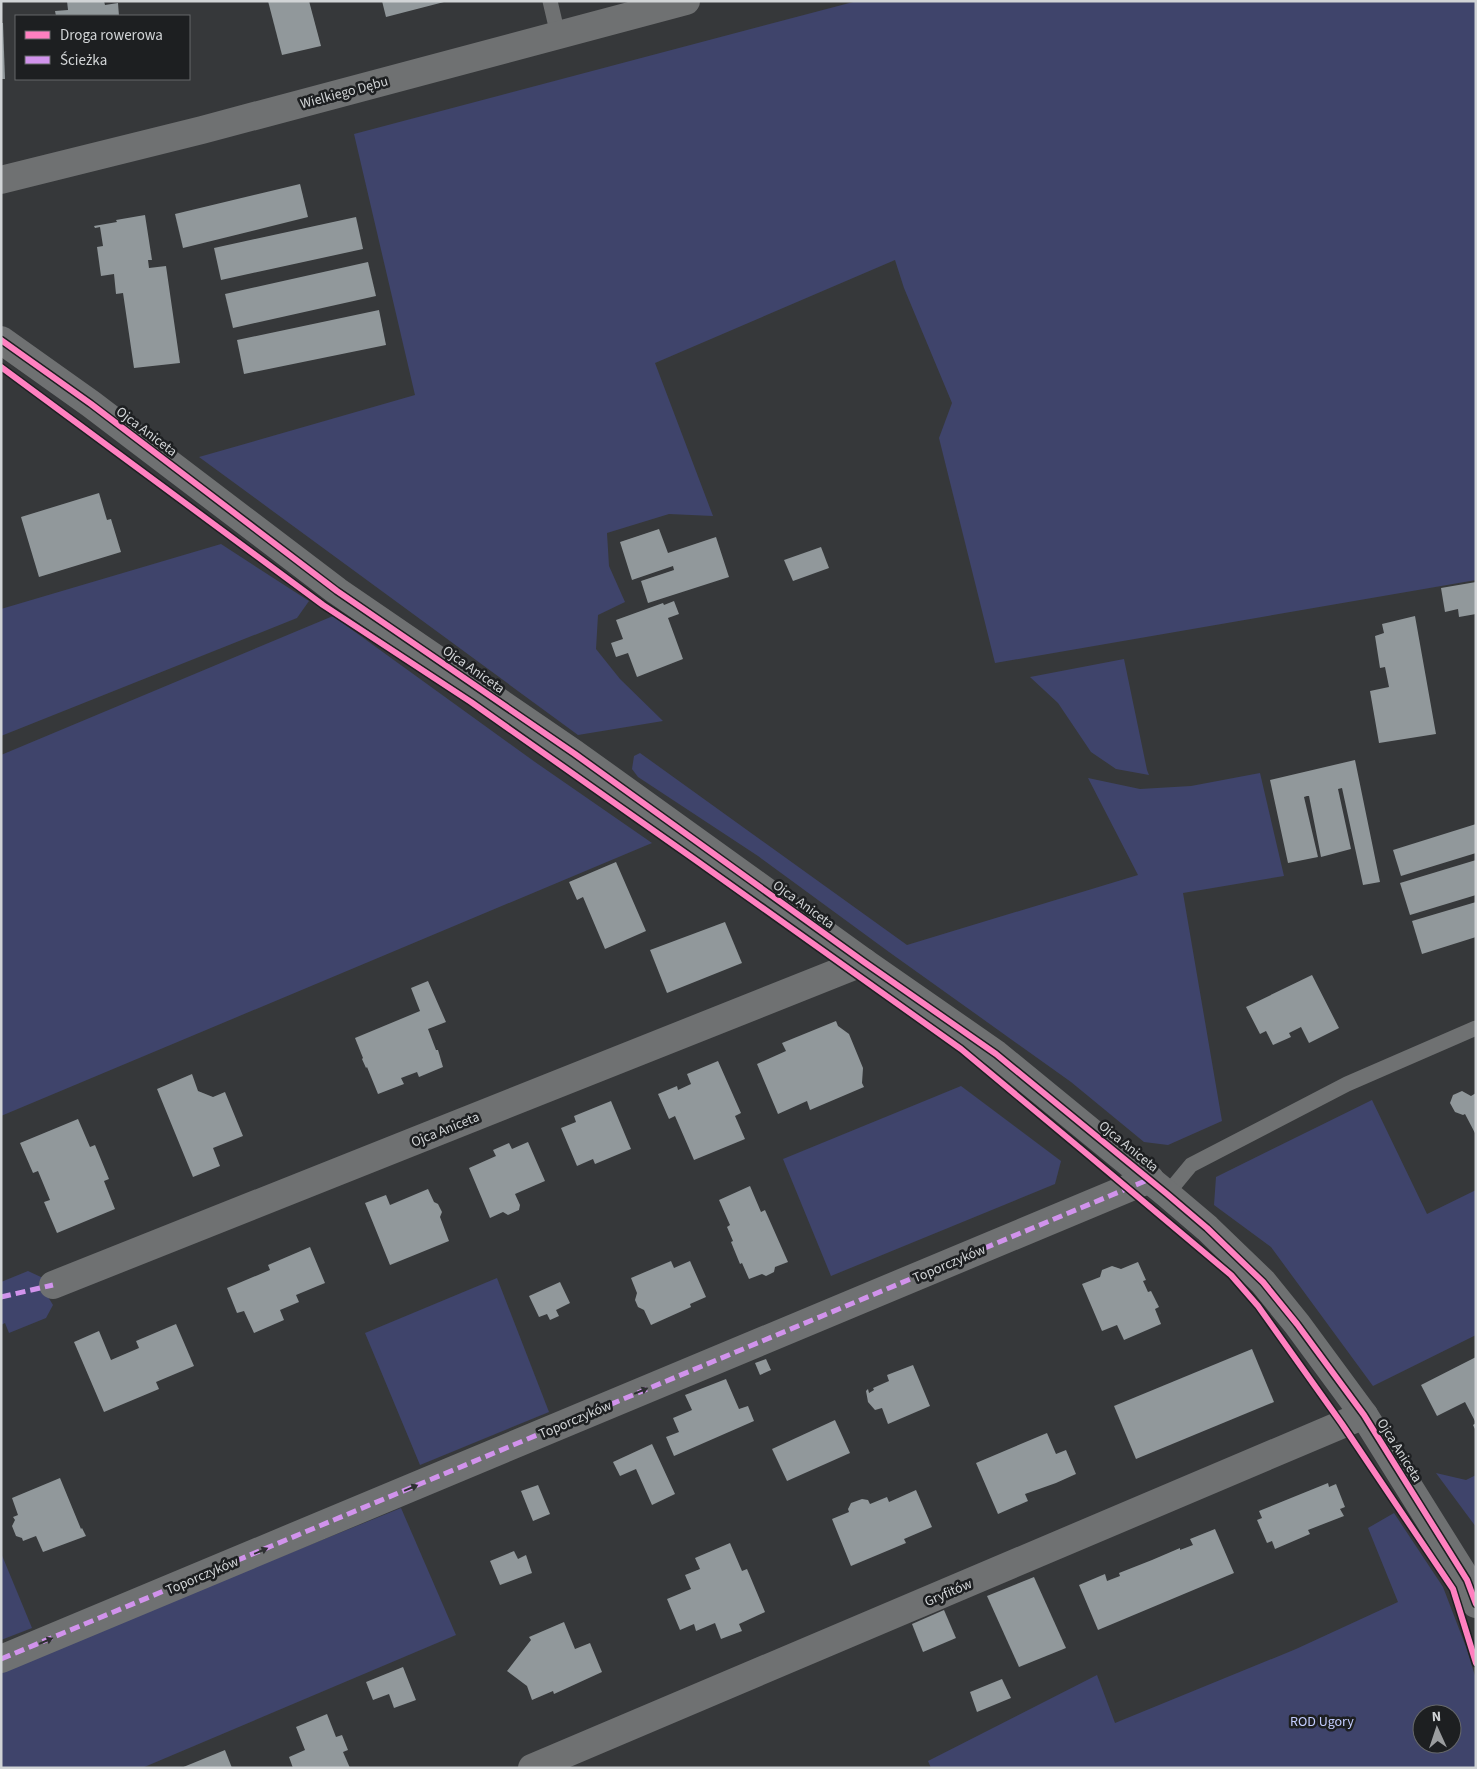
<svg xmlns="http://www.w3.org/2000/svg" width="1477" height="1769" font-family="'Source Sans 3',sans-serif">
	<rect width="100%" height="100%" fill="#36383a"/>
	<!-- green -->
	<g fill="#3f446b" fill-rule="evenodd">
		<polygon points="857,1 1476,1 1476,580 995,663 939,438 952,403 904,288 895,260 655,363 713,516 669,514 607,533 609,566 625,602 598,615 596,649 620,679 663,721 578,735 199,457 415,395 354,134"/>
		<polygon points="221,544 309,601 297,618 1,736 1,609"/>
		<polygon points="333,616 535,762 652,843 1,1116 1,755"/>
		<polygon points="1124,659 1147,770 1149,775 1116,769 1091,752 1058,703 1030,677"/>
		<polygon points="640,753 907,945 1138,875 1088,778 1140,789 1191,786 1260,773 1284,876 1183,893 1222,1121 1168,1145 1144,1142 1071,1082 889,952 758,856 638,777 632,769 634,756"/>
		<polygon points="961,1086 1061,1161 1055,1184 831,1276 783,1159"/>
		<polygon points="1372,1100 1427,1214 1476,1190 1476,1335 1373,1386 1271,1247 1214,1205 1216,1177"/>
		<polygon points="28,1271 43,1278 45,1292 53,1305 46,1318 9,1333 5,1323 1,1325 1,1282"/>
		<polygon points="497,1278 549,1412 420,1465 365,1333"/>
		<polygon points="1436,1473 1466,1480 1476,1475 1476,1527"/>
		<polygon points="401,1508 456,1635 142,1768 1,1768 1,1670"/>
		<path d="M1394 1513 1443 1587 1466 1647 1476 1679V1768H931L928 1761 1097 1675 1115 1723 1296 1649 1398 1602 1368 1528ZM1422 1714H1452V1744H1422Z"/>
		<polygon points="1,1553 32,1628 1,1640"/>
	</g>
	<!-- building -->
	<g fill="#91989b">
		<polygon points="67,1 104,1 105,5 118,3 119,16 56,16 55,11 68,10"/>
		<polygon points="268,1 309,1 321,46 282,55"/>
		<polygon points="382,1 444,1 444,2 386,17"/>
		<polygon points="1,23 3,23 5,79 1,79"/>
		<polygon points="300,184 308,217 183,248 175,214"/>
		<polygon points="145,215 152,260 148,260 149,268 166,266 180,363 134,368 123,293 116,294 114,274 101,276 97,247 103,246 100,227 95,228 94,226 117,222 116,220"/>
		<polygon points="356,217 363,249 221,280 214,248"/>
		<polygon points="368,262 376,296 233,328 225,294"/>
		<polygon points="379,310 386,345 244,374 237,340"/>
		<polygon points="99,493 107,520 111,519 121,552 39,577 21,517"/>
		<polygon points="659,529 668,553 716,537 729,577 648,603 641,581 674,570 673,566 632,580 620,542"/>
		<polygon points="821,547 829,568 793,581 784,560"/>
		<polygon points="1476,582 1476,614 1459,617 1458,609 1445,612 1441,588"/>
		<polygon points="674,601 679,614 668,618 683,659 637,677 628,653 616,657 611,643 623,639 616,620 663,603 664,605"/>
		<polygon points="1415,616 1436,734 1379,743 1370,691 1389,687 1385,667 1380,668 1375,636 1384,633 1382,624"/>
		<polygon points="1355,760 1380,882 1363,885 1342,788 1338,789 1351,849 1321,857 1309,796 1307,796 1304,797 1318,857 1288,863 1270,780"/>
		<polygon points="1476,824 1476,853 1401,876 1393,850"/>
		<polygon points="1476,860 1476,895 1410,915 1400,883"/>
		<polygon points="616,862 646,931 605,949 583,897 577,900 569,882"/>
		<polygon points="1476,902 1476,937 1422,954 1412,921"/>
		<polygon points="725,922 742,963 667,993 650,950"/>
		<polygon points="1312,975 1339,1028 1309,1043 1301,1027 1289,1033 1291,1037 1273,1045 1266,1031 1260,1034 1246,1007"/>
		<polygon points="428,981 446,1022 428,1029 436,1050 438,1050 443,1067 419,1077 417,1072 401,1078 404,1084 378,1094 367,1067 366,1068 362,1059 363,1058 355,1038 420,1011 411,988"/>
		<polygon points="836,1021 838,1026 849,1034 863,1068 862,1083 864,1087 810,1110 807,1101 778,1114 757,1064 786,1051 782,1043"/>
		<polygon points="718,1061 741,1113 735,1116 745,1139 694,1160 675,1116 669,1119 658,1094 677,1086 678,1090 691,1084 687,1074"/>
		<polygon points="192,1074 198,1091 213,1097 225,1092 243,1136 213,1148 220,1166 193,1177 157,1089"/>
		<polygon points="1462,1091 1471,1096 1476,1093 1476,1135 1465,1114 1463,1115 1455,1112 1450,1103 1453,1095"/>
		<polygon points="611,1101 631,1149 595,1164 593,1159 577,1166 561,1128 576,1122 574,1116"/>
		<polygon points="78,1119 90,1147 95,1145 109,1179 104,1181 115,1209 57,1233 44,1202 50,1200 38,1171 33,1173 20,1143"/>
		<polygon points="528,1142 545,1181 515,1194 520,1205 519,1210 508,1215 503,1212 490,1218 469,1168 496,1156 493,1150 509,1143 512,1149"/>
		<polygon points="750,1186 761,1212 765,1210 788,1262 775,1267 774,1272 766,1276 762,1274 749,1279 742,1263 740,1264 731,1242 733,1241 727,1227 730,1225 719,1200"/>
		<polygon points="428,1189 434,1202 438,1204 442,1212 440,1217 449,1241 390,1265 365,1203 386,1195 390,1205"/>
		<polygon points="310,1247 325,1283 296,1295 299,1302 280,1310 284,1320 254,1333 244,1311 237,1313 227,1288 270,1270 268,1265"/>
		<polygon points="671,1261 674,1268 690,1261 706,1297 690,1304 691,1307 651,1325 644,1310 638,1307 635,1300 637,1293 631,1278"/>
		<polygon points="1138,1262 1146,1280 1143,1281 1148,1292 1151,1291 1159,1307 1155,1309 1161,1324 1124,1340 1117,1325 1102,1331 1082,1284 1100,1277 1102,1270 1112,1266 1121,1269"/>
		<polygon points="560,1282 570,1303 556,1310 559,1316 550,1320 547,1314 539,1317 529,1296"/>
		<polygon points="176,1324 194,1366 156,1382 159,1389 104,1412 74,1342 99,1331 111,1360 139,1348 136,1341"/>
		<polygon points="1252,1349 1274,1402 1136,1459 1114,1406"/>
		<polygon points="1476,1357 1476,1431 1473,1425 1476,1423 1465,1402 1437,1416 1421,1385"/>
		<polygon points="766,1359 771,1370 760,1375 755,1363"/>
		<polygon points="913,1365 930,1406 888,1424 882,1408 875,1410 868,1402 866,1391 868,1389 869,1393 874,1390 873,1388 889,1381 887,1375"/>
		<polygon points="726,1379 739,1409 748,1406 754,1421 674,1456 666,1437 679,1432 673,1418 692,1410 685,1395"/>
		<polygon points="835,1420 850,1453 787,1481 772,1449"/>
		<polygon points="1047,1433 1056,1454 1066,1450 1076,1474 1056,1483 1025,1494 1028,1501 998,1514 976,1463"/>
		<polygon points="652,1444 675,1494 652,1505 636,1469 620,1476 613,1462"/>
		<polygon points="60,1478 81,1529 82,1528 86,1536 43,1552 36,1536 23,1541 22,1538 16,1536 12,1526 15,1520 13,1517 18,1515 12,1498"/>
		<polygon points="1328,1483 1329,1487 1336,1484 1345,1507 1340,1509 1344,1516 1308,1530 1310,1534 1275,1549 1272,1541 1267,1543 1257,1520 1262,1518 1259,1511"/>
		<polygon points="538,1485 550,1514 533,1521 521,1491"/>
		<polygon points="916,1490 932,1527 904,1539 906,1543 851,1566 832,1519 849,1512 848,1509 851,1503 862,1499 868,1500 870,1504 887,1497 889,1502"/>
		<polygon points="1215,1529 1234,1573 1098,1630 1079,1585 1105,1574 1107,1581 1120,1576 1119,1573 1152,1560 1180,1548 1180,1550 1193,1545 1190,1539"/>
		<polygon points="730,1543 742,1571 747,1569 765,1612 739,1624 742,1631 721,1639 715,1623 696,1631 694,1624 680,1630 667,1599 691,1589 685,1575 700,1569 695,1558"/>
		<polygon points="514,1551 518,1559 526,1555 532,1573 500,1585 490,1561"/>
		<polygon points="1034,1577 1066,1648 1019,1667 987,1596"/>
		<polygon points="944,1610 956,1638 923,1652 912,1624"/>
		<polygon points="564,1622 575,1649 590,1643 602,1672 554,1694 553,1691 532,1700 527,1686 507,1671 531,1640 529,1637"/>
		<polygon points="403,1667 416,1700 394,1708 389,1694 373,1700 366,1682"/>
		<polygon points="1002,1679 1011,1698 977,1712 970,1692"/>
		<polygon points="327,1714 336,1737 342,1735 348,1750 343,1752 350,1768 293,1768 289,1757 305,1750 296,1727"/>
		<polygon points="225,1750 232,1768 181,1768"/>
	</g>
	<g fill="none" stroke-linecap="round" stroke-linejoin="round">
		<!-- path -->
		<polyline stroke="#6d6f70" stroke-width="3" stroke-dasharray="1 4" stroke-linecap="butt" points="1467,1633 1476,1663"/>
		<!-- lane -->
		<g stroke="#6f7172" stroke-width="15">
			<polyline points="550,1 558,35"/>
			<polyline points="1167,1194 1191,1165 1347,1084 1476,1028"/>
		</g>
		<!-- street -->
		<g stroke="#6f7172" stroke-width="28">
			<polyline points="1,180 202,130 686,1"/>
			<polyline points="1,340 91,404 337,591 575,754 864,962 996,1054 1167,1194 1207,1228 1263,1282 1297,1324 1364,1415 1467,1580 1476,1604"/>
			<polyline points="53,1285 864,962"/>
			<polyline points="1,1659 1150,1179"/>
			<polyline points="532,1768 1364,1415"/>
		</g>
		<!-- quiet -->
		<g stroke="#d193ec" stroke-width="5" stroke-dasharray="10 5" stroke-linecap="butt">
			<polyline points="1,1297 53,1285"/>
			<polyline points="1,1659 1150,1179"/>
		</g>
		<!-- cycleway casing -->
		<g stroke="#1d1f21" stroke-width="9">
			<g id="cycleway">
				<polyline points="1,340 91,404 337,591 575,754 864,962 996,1054 1167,1194 1207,1228 1263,1282 1297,1324 1364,1415 1467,1580 1476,1604"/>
				<polyline points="1,367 323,605 471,702 694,859 961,1049 1087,1154 1231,1275 1258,1306 1342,1424 1453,1589 1476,1663"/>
			</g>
		</g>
		<!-- cycleway -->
		<use href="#cycleway" stroke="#ff80c0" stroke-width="6"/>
	</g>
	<!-- one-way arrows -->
	<defs><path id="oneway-solid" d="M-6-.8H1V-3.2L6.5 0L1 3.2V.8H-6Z" transform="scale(1.25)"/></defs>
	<g fill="#2d2f31">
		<use href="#oneway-solid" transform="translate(641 1391) rotate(-23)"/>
		<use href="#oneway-solid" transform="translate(411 1488) rotate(-23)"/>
		<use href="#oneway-solid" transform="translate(261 1551) rotate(-23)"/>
		<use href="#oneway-solid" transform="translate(46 1641) rotate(-23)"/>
	</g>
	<g text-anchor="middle" stroke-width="5" stroke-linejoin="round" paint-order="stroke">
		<!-- street labels -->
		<g font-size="14" fill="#d1d4d6" stroke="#1d1f21">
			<text transform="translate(344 92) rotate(-15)" y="5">Wielkiego Dębu</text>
			<text transform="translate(147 431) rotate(37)" y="5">Ojca Aniceta</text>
			<text transform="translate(474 669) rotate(35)" y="5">Ojca Aniceta</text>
			<text transform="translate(804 904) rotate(36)" y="5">Ojca Aniceta</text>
			<text transform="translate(445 1129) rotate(-22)" y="5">Ojca Aniceta</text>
			<text transform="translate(1129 1146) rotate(39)" y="5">Ojca Aniceta</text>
			<text transform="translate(949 1263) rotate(-23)" y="5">Toporczyków</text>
			<text transform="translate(575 1419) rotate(-23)" y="5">Toporczyków</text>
			<text transform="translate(1400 1450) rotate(58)" y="5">Ojca Aniceta</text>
			<text transform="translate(202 1575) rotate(-23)" y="5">Toporczyków</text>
			<text transform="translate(948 1592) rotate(-23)" y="5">Gryfitów</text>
		</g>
		<!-- park labels -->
		<g font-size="14" fill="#c3cdff" stroke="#1d1f21">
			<text x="1322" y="1726">ROD Ugory</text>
		</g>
	</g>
	<!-- border -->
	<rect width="1477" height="1769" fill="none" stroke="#d1d4d6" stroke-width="5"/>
	<!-- legend -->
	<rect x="15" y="15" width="175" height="65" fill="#1d1f21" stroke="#656769"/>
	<rect x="25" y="31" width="25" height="8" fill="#ff80c0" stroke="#656769"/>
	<text x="60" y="40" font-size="15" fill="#d1d4d6">Droga rowerowa</text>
	<rect x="25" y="56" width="25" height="8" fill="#d193ec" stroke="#656769"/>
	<text x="60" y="65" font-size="15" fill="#d1d4d6">Ścieżka</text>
	<!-- north arrow -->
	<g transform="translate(1437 1729) rotate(357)"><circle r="24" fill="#1d1f21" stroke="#656769"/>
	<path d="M0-4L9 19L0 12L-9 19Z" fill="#9b9d9f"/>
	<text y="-8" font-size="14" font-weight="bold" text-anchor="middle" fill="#d1d4d6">N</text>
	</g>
</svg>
